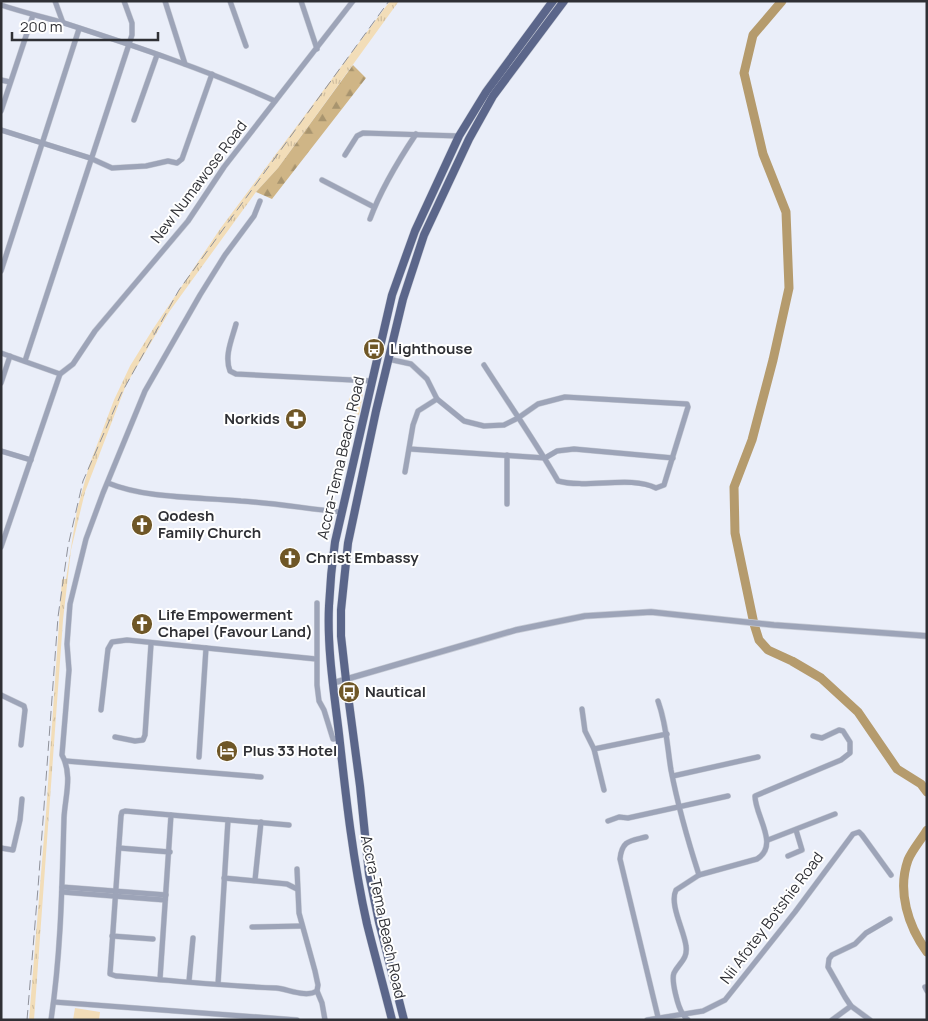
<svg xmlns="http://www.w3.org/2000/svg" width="928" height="1021" font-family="Manrope,sans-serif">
	<defs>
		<pattern id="grass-tufts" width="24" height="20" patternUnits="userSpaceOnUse" patternTransform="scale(1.25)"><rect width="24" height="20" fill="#f2ddb8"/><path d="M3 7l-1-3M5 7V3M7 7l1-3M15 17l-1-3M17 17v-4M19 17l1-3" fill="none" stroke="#d0be9f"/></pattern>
		<pattern id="forest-firs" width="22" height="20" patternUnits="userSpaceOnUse" patternTransform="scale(1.25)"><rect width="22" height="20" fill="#cfb586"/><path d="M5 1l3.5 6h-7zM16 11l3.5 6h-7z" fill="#a8946e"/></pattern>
	</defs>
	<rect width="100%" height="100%" fill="#eaeef9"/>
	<!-- grass -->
	<g fill="url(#grass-tufts)">
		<polygon points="390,1 399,1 278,168 256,192 169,312 126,385 85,492 71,550 63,620 34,1020 29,1020 46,813 62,579 66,579 77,510 89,466 114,400 130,366 153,329 220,229"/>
		<polygon points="363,393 359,415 348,410 349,398"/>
	</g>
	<!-- forest -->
	<polygon fill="url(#forest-firs)" points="353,65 366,78 272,199 256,192 278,168"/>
	<!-- green -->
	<polygon fill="#f2ddb8" points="75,1008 100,1012 99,1020 73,1020"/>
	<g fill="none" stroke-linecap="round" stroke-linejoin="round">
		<!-- river -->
		<g stroke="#b59b6d" stroke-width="9">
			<polyline points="782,1 753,35 744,73 763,154 786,212 789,288 773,360 752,440 734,487 735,533 754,624 759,640 768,650 792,661 821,678 858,712 897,769 921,784 927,792"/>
			<path d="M927 830C921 840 912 850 908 860 897 891 908 926 927 952"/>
		</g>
		<!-- minor casing -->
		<g stroke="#c8ccd6" stroke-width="6">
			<g id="minor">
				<polyline points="55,1 63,23"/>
				<polyline points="165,1 185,64"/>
				<polyline points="230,1 246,46"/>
				<polyline points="301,1 317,49"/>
				<path d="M1 5C22 12 43 17 64 23 135 46 207 70 275 101"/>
				<polyline points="1,80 10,82"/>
				<polyline points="1,111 33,15"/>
				<polyline points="134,120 157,55"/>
				<polyline points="1,130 90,158 112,168 146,166 168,161 177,163 182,159 212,74"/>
				<polyline points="345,155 357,136 363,133 459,136"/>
				<polyline points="322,180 374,207"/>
				<path d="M370 219C381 189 398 161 416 134"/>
				<polyline points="1,271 79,29"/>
				<path d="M236 324C232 339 224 356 230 371L236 374 372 381"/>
				<polyline points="1,353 60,374"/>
				<path d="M388 359 411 364 427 379 437 399 464 421 484 426 504 425 518 418 538 404 565 397 687 404 688 407 664 485 656 488C631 475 587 489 558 481 535 441 509 404 484 365"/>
				<polyline points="25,361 132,35 132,23 124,1"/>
				<polyline points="60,374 73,364 95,331 188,221 224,167 353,1"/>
				<polyline points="1,383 10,356"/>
				<polyline points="410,449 545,458 557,451 574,449 673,458"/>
				<polyline points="1,451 31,460"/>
				<polyline points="405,472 413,425 418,411 437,399"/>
				<path d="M108 483C147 499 199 497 241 501 275 503 308 509 341 512"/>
				<polyline points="507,504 507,455"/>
				<polyline points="1,547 60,374"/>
				<polyline points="317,603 317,685 319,701 324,710 333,739 339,738"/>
				<polyline points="1,695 24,706 25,710 21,745"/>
				<path d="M658 701C667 726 667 746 671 770 678 806 688 841 699 875"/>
				<polyline points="582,709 585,731 594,749 604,790"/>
				<polyline points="101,710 108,649 112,642 127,640 316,659"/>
				<polyline points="115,737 135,741 143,740 145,735 151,644"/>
				<polyline points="594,749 667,734"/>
				<polyline points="199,757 206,648"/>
				<polyline points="66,761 261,777"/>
				<polyline points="673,776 758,757"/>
				<polyline points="171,815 289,825"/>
				<polyline points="608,821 619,817 628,818 728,796"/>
				<path d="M646 837C630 841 622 840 620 859L658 1017"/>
				<polyline points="768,840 835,814"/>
				<polyline points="1,848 13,850 20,820 22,799"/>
				<polyline points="119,848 170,852"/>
				<polyline points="788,856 802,850 796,830"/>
				<polyline points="297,869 299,913 315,971 318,985 317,991 322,1003 325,1020"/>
				<polyline points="224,878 287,884 297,889"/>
				<polyline points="255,880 261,822"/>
				<polyline points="62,887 166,895"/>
				<polyline points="62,892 165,900"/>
				<polyline points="252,927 302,926"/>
				<polyline points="112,936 153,939"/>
				<path d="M160 979 171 815 125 811 122 812 121 816 110 974 116 976C169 980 222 986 276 988 288 989 306 998 317 991"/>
				<polyline points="189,981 193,938"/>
				<polyline points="218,984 228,820"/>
				<polyline points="925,987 927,991"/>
				<polyline points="54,1002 297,1020"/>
				<path d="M51 1020C61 953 62 886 64 818 65 797 73 775 62 755L69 670 67 644 70 604 86 539 103 493 145 391 200 295 225 255 254 216 260 201"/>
				<polyline points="647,1020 703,1011 725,1000 795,912 853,834 859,832 862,835 891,875"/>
				<path d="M688 1020C686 1018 684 1017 683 1014 678 1008 671 980 674 973 679 963 688 959 686 946 684 930 669 904 676 890L699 875 757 859C780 845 755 816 755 796L841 760 850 753V742L843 731 839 730 822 738 813 736"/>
				<polyline points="832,1020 851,1006"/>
				<polyline points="870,1020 851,1006 845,997 828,967 829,959 832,955 855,944 866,933 890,919"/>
			</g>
		</g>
		<!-- tertiary casing -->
		<g stroke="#c8ccd6" stroke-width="7">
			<polyline id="tertiary" points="333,683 516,630 585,616 651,612 774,625 927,636"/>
		</g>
		<!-- primary casing -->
		<g stroke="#c8ccd6" stroke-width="9">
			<g id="primary">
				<path d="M392 1020C384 988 375 956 367 924 353 862 346 798 339 734 334 692 327 648 329 606 330 584 332 563 335 542L392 295 415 231 459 136 486 92 553 1"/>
				<polyline points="404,1020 379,922 369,874 360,786 346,680 341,636 341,610 348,543 376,411 403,299 424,235 469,139 493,96 564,1"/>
			</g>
		</g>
		<!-- minor -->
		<use href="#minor" stroke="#9da4b8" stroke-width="5"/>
		<!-- tertiary -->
		<use href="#tertiary" stroke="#9da4b8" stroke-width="5.5"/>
		<!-- primary -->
		<use href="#primary" stroke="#5b668a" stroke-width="8"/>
		<!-- rail -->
		<polyline stroke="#8f919a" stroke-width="1" stroke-dasharray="10 5" stroke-linecap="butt" points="27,1020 38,888 58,617 68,546 83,481 121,394 179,290 389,1"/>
	</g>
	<!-- icons -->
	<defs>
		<g id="bus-disc" transform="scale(1.125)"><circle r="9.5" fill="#6f5727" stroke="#fff"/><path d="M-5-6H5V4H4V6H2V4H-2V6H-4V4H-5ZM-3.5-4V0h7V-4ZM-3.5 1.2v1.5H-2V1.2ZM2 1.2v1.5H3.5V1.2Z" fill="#fff"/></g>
		<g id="pharmacy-disc" transform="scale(1.125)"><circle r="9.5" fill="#6f5727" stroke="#fff"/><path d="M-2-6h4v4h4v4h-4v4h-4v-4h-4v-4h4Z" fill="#fff"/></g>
		<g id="church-disc" transform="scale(1.125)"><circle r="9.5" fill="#6f5727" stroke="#fff"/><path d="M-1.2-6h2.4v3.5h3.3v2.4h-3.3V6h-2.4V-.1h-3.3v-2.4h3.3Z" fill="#fff"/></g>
		<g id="hotel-disc" transform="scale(1.125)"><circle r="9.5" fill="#6f5727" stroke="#fff"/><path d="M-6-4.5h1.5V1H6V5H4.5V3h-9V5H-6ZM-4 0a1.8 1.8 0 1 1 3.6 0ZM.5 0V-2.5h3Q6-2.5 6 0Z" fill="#fff"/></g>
	</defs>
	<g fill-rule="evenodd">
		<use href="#bus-disc" x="374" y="349"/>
		<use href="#pharmacy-disc" x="296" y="419"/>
		<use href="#church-disc" x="142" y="525"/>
		<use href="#church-disc" x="290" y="558"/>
		<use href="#church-disc" x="142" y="624"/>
		<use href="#bus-disc" x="349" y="692"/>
		<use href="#hotel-disc" x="227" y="751"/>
	</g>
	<g text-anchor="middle" stroke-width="4" stroke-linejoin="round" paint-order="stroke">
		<!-- street labels -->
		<g font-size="15" fill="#2f3035" stroke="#fff">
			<text transform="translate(199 182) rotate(-53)" y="5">New Numawose Road</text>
			<text transform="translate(341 458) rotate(-77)" y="5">Accra-Tema Beach Road</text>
			<text transform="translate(383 917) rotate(78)" y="5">Accra-Tema Beach Road</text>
			<text transform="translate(772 918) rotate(-53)" y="5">Nii Afotey Botshie Road</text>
		</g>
		<!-- poi labels -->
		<g font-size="15" font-weight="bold" fill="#2f3035" stroke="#fff" text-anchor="start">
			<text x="390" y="354">Lighthouse</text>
			<text x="280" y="424" text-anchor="end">Norkids</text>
			<text x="158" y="521">Qodesh<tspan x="158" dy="17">Family Church</tspan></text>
			<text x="306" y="563">Christ Embassy</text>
			<text x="158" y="620">Life Empowerment<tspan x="158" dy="17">Chapel (Favour Land)</tspan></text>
			<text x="365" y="697">Nautical</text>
			<text x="243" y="756">Plus 33 Hotel</text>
		</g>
	</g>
	<!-- border -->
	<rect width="928" height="1021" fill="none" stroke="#2f3035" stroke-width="5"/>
	<!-- scale -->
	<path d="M12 32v8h146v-8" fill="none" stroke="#2f3035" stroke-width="2.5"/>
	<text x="20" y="32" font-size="15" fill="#2f3035" stroke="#ffffff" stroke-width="4" paint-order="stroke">200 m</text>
</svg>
